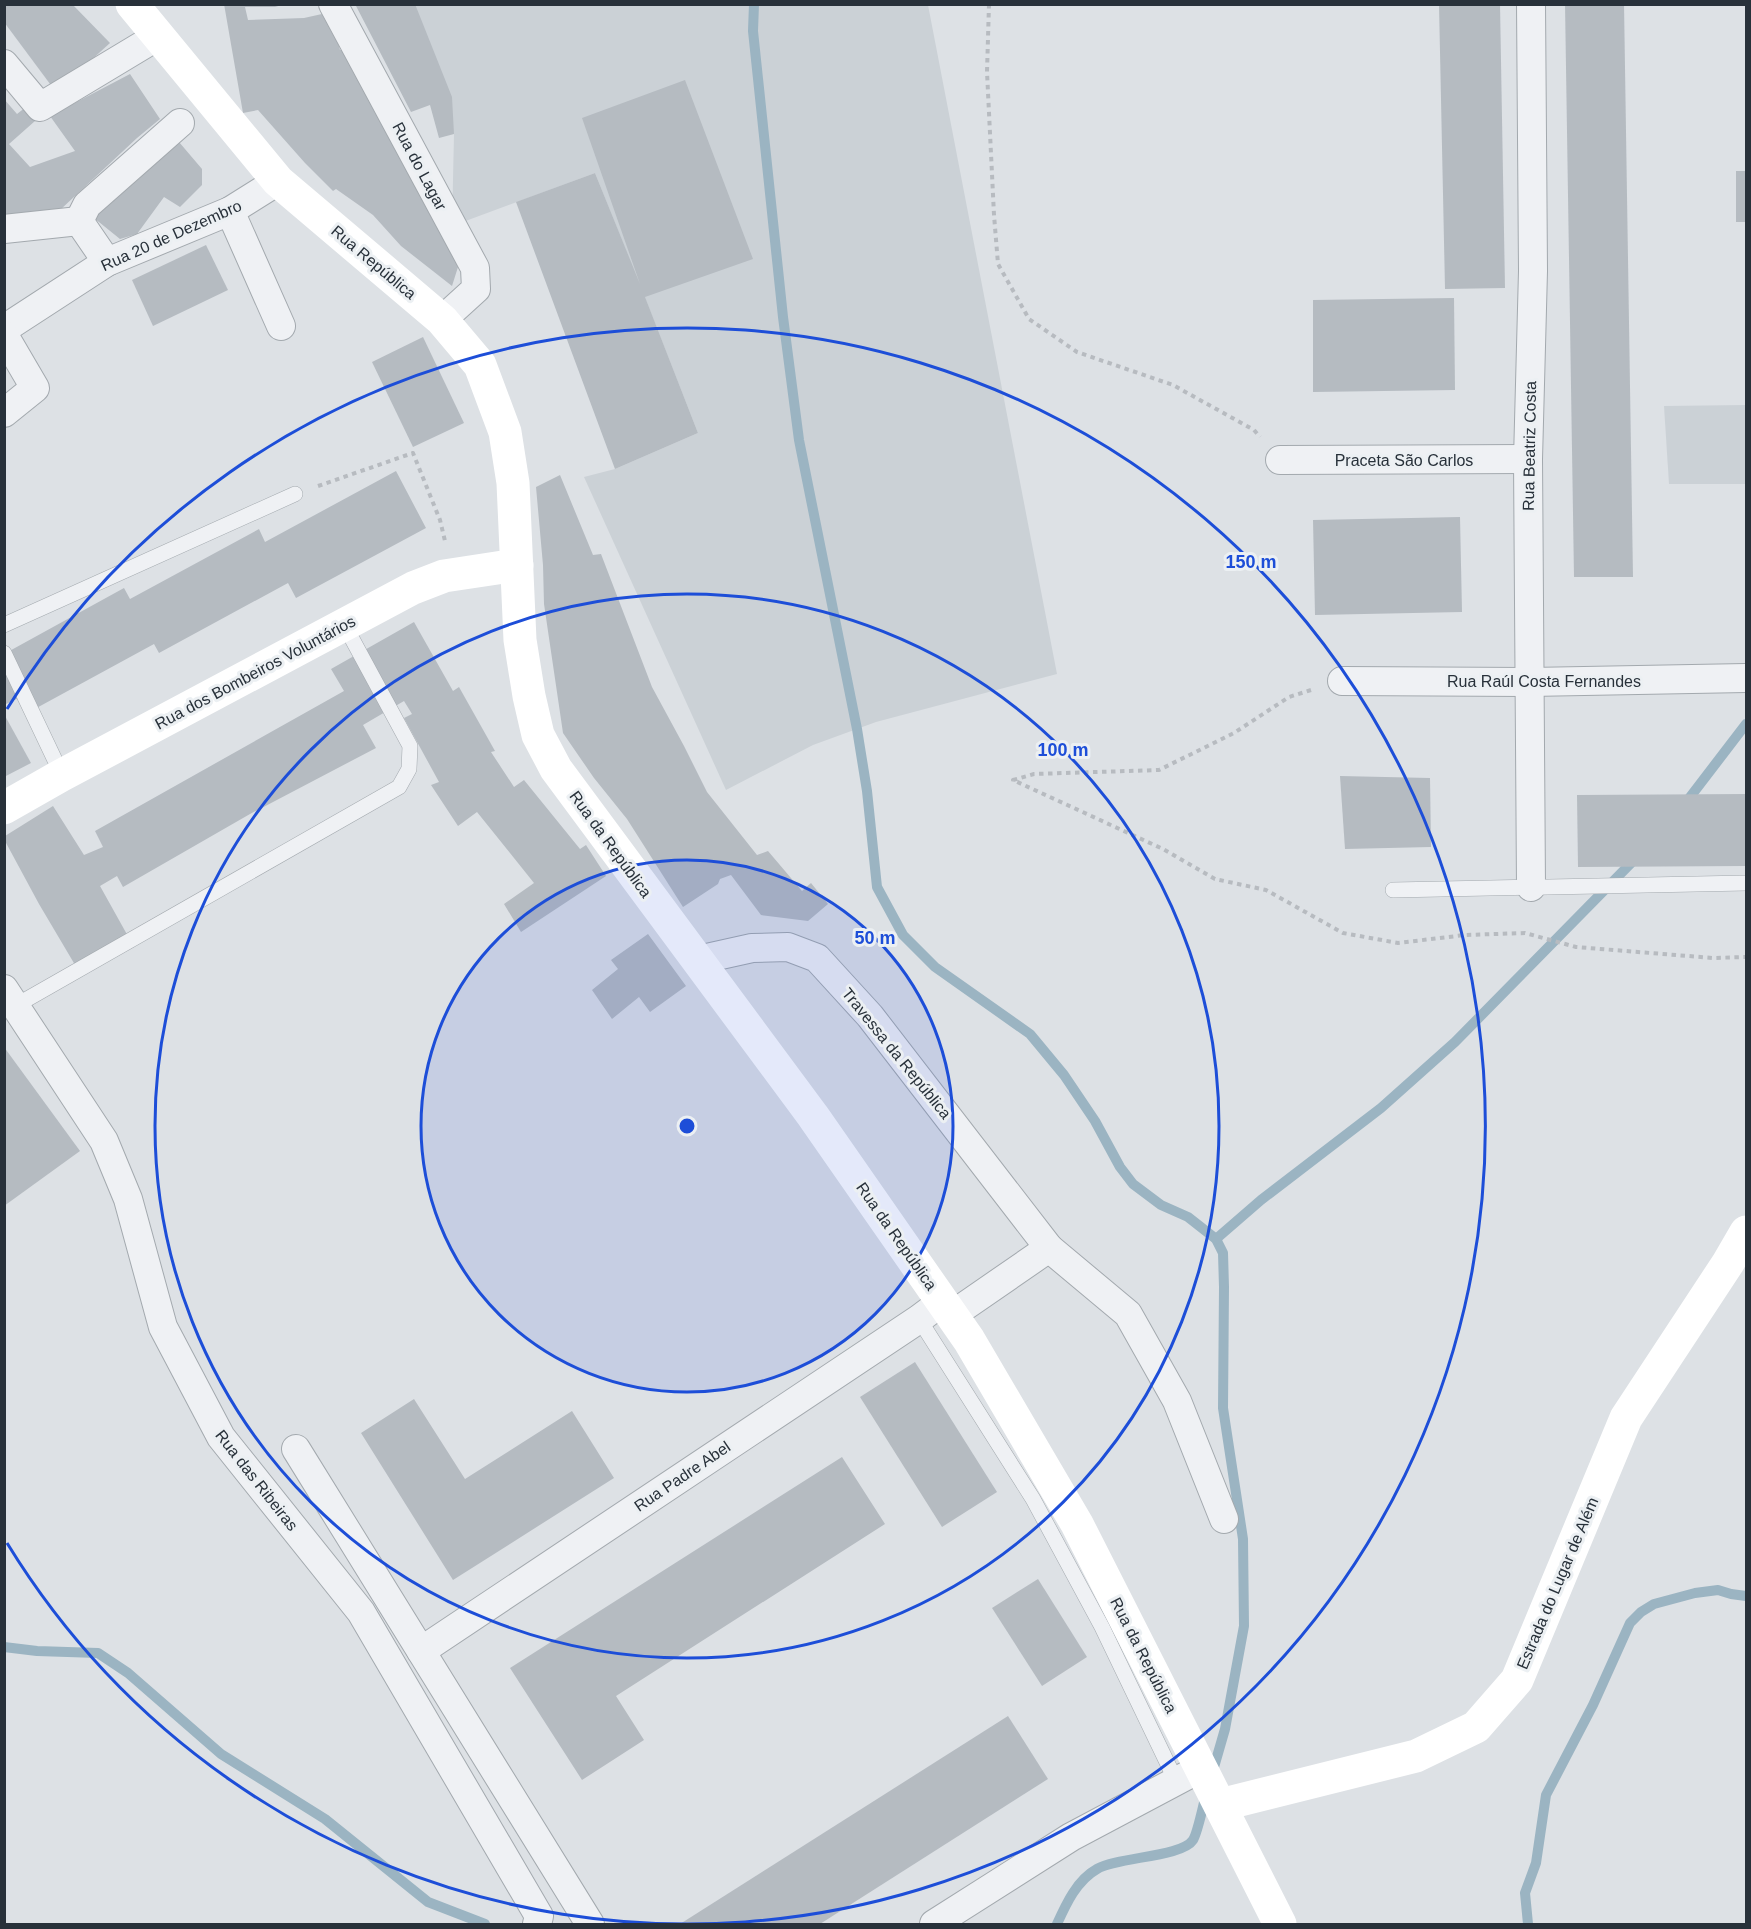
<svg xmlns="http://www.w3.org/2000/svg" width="1751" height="1929" font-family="Arial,sans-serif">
	<rect width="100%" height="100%" fill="#dde1e5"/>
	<!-- built -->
	<g fill="#cbd1d6">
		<polygon points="415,5 928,5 1057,674 876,722 813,745 726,790 584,477 615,469 698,433 647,303 595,173 452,226 454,134"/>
		<polygon points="1746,405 1746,484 1669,484 1664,406"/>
	</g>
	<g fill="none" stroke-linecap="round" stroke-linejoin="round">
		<!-- stream -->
		<g stroke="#9bb4c2" stroke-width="10">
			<polyline points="754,4 753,31 783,317 799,440 857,729 867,791 877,887 903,935 935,967 1030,1034 1064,1075 1095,1121 1120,1167 1133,1184 1161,1205 1188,1217 1216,1239 1223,1253 1224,1287 1223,1408 1243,1539 1244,1626 1225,1729 1212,1774"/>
			<polyline points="1684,805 1746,724"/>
			<polyline points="1216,1239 1261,1200 1381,1108 1455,1042 1638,856"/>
			<polyline points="4,1647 37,1651 98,1653 128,1673 221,1754 325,1819 428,1902 485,1924"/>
			<path d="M1057 1924C1066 1904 1077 1880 1097 1869 1118 1857 1182 1857 1193 1840 1198 1832 1203 1805 1206 1795"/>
			<polyline points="1528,1924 1525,1893 1536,1863 1546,1795 1593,1705 1630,1623 1641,1612 1654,1604 1695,1593 1718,1590 1731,1594 1746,1596"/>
		</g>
	</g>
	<!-- building -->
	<g fill="#b5bbc1">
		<polygon points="4,4 72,4 110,43 56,92 4,22"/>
		<polygon points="224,4 285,4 275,7 245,7 248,20 304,18 331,12 340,50 349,48 458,267 452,286 401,246 373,215 336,189 333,191 305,163 258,110 243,113"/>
		<polygon points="355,4 415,4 452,97 454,134 439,138 430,105 411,112"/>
		<polygon points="1439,4 1500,4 1505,288 1445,289"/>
		<polygon points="1565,4 1624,4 1633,577 1574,577"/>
		<polygon points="130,74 160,119 137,138 60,210 4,217 4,99 17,114 31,103 35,121 9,144 30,167 75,151 50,116"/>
		<polygon points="685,80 753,259 645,297 698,433 615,469 516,202 595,173 640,284 582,118"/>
		<polygon points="179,142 202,169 202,185 180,207 164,197 137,234 120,239 94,218 120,181 139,179 169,143"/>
		<rect x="1736" y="171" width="10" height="51"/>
		<polygon points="206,245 228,290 153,326 132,280"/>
		<polygon points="1454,298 1455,390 1313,392 1313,300"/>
		<polygon points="423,337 464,423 413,447 372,362"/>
		<polygon points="396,471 426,528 296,598 288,583 159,653 154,644 31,711 23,696 4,705 4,654 124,588 130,599 259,529 265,542"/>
		<polygon points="560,475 593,555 601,554 652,687 684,746 707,792 757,855 768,851 802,891 811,883 828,904 808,921 761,915 731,875 720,879 718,884 683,907 627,819 594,778 563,733 544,604 543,565 536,487"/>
		<polygon points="1460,517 1462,612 1315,615 1313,520"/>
		<polygon points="414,622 453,691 459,687 495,751 491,752 514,787 524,780 580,849 586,845 606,876 521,932 504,904 534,883 477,812 458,826 431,785 439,782 404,718 412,714 404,701 363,725 376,748 250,814 123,887 117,876 100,886 134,947 81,975 39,904 5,841 5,836 53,806 84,855 103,847 95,831 344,691 331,669"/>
		<polygon points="4,714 31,763 4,777"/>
		<polygon points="1340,776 1430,778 1431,847 1345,849"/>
		<polygon points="1746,794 1746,866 1578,867 1577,795"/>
		<polygon points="648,934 686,986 650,1012 639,997 612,1019 592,990 618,969 611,960"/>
		<polygon points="4,1047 80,1151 4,1206"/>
		<polygon points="915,1362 997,1492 942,1527 860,1397"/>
		<polygon points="414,1399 465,1479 572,1411 614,1478 453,1580 361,1433"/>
		<polygon points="842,1457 885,1524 616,1696 644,1740 582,1780 510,1668"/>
		<polygon points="1038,1579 1087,1657 1042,1686 992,1608"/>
		<polygon points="1008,1716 1048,1779 820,1924 680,1924"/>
	</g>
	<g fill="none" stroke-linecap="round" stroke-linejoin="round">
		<!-- lane casing -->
		<g stroke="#a3a9ae" stroke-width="16">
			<g id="lane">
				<polyline points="4,625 295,494"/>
				<polyline points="4,653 62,775"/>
				<polyline points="1393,890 1746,883"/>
				<polyline points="15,1006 399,787 409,769 410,746 344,624"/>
				<polyline points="919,1319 1033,1499 1102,1627 1176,1781"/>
			</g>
		</g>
		<!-- street casing -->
		<g stroke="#a3a9ae" stroke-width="30">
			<g id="street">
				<polyline points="333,4 475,268 476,289 442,320"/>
				<polyline points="1531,4 1533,271 1528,459 1531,887"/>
				<polyline points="4,64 40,107 158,36"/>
				<polyline points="230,211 281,326"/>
				<polyline points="79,221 87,205 180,123"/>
				<polyline points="79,221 107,262"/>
				<polyline points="4,229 79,221"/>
				<polyline points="4,329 107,262 230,211 278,181"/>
				<polyline points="4,335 35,388 4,413"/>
				<polyline points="1280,460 1528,459"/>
				<polyline points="1342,681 1530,682 1746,678"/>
				<polyline points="698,960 752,948 788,947 817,958 870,1016 1049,1248"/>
				<polyline points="4,989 104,1141 128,1199 163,1327 221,1437 361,1612 539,1916 537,1924"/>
				<polyline points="952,1315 1049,1248 1128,1314 1177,1401 1224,1519"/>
				<polyline points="296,1449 590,1924"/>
				<polyline points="421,1651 919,1319 943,1301"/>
				<polyline points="934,1924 1071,1837 1201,1768"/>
			</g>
		</g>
		<!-- path -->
		<g stroke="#b7bbc0" stroke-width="4" stroke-dasharray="4.5 4.5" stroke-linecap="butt">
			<polyline points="989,4 987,72 994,215 998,264 1029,319 1077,352 1173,385 1254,430 1260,437"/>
			<polyline points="318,486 413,453 440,520 445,541"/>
			<polyline points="1311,690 1289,697 1234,733 1159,770 1034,774 1013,780 1163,849 1215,879 1266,890 1343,933 1398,943 1465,935 1525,933 1576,947 1713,958 1746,957"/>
		</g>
		<!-- lane -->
		<use href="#lane" stroke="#eff1f4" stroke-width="15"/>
		<!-- street -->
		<use href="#street" stroke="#eff1f4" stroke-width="28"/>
		<!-- secondary -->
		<g stroke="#fff" stroke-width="33">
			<polyline points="132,4 278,181 442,320 480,365 505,432 513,483 520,640 529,696 538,735 556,769 813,1116 969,1340 1077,1524 1280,1924"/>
			<polyline points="4,808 62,775 413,588 444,576 517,565"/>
			<polyline points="1220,1805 1416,1756 1476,1727 1517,1680 1626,1418 1728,1263 1746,1232"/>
		</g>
	</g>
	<!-- distance rings -->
	<circle cx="687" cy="1126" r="266" fill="#1d4ed8" fill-opacity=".12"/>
	<g fill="none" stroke="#1d4ed8" stroke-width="3">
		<circle cx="687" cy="1126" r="266"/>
		<circle cx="687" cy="1126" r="532"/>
		<path d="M7 709A798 798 0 1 1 7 1543"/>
	</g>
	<g text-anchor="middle" stroke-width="6" stroke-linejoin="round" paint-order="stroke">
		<!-- street labels -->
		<g font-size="16" fill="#28313a" stroke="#ecf0f3">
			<text transform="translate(420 166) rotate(62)" y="6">Rua do Lagar</text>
			<text transform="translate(171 235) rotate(-24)" y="6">Rua 20 de Dezembro</text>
			<text transform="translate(374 262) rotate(40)" y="6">Rua República</text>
			<text transform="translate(1529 446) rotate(-89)" y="6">Rua Beatriz Costa</text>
			<text x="1404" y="466">Praceta São Carlos</text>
			<text transform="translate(255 672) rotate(-28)" y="6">Rua dos Bombeiros Voluntários</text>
			<text x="1544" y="687">Rua Raúl Costa Fernandes</text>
			<text transform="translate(611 844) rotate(54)" y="6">Rua da República</text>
			<text transform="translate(897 1053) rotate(51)" y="6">Travessa da República</text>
			<text transform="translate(897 1236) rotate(55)" y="6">Rua da República</text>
			<text transform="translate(682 1476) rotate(-34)" y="6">Rua Padre Abel</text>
			<text transform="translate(257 1480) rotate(52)" y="6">Rua das Ribeiras</text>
			<text transform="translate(1557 1583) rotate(-67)" y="6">Estrada do Lugar de Além</text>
			<text transform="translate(1144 1655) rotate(63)" y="6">Rua da República</text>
		</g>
	</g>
	<circle cx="687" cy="1126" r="9" fill="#1d4ed8" stroke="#ecf0f3" stroke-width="3"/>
	<g font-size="18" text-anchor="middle" font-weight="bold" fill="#1d4ed8" stroke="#ecf0f3" stroke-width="6" stroke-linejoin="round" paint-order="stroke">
		<text x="1251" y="568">150 m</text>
		<text x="1063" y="756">100 m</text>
		<text x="875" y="944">50 m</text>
	</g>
	<!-- border -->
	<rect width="1751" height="1929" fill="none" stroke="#28313a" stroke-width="12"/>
</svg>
